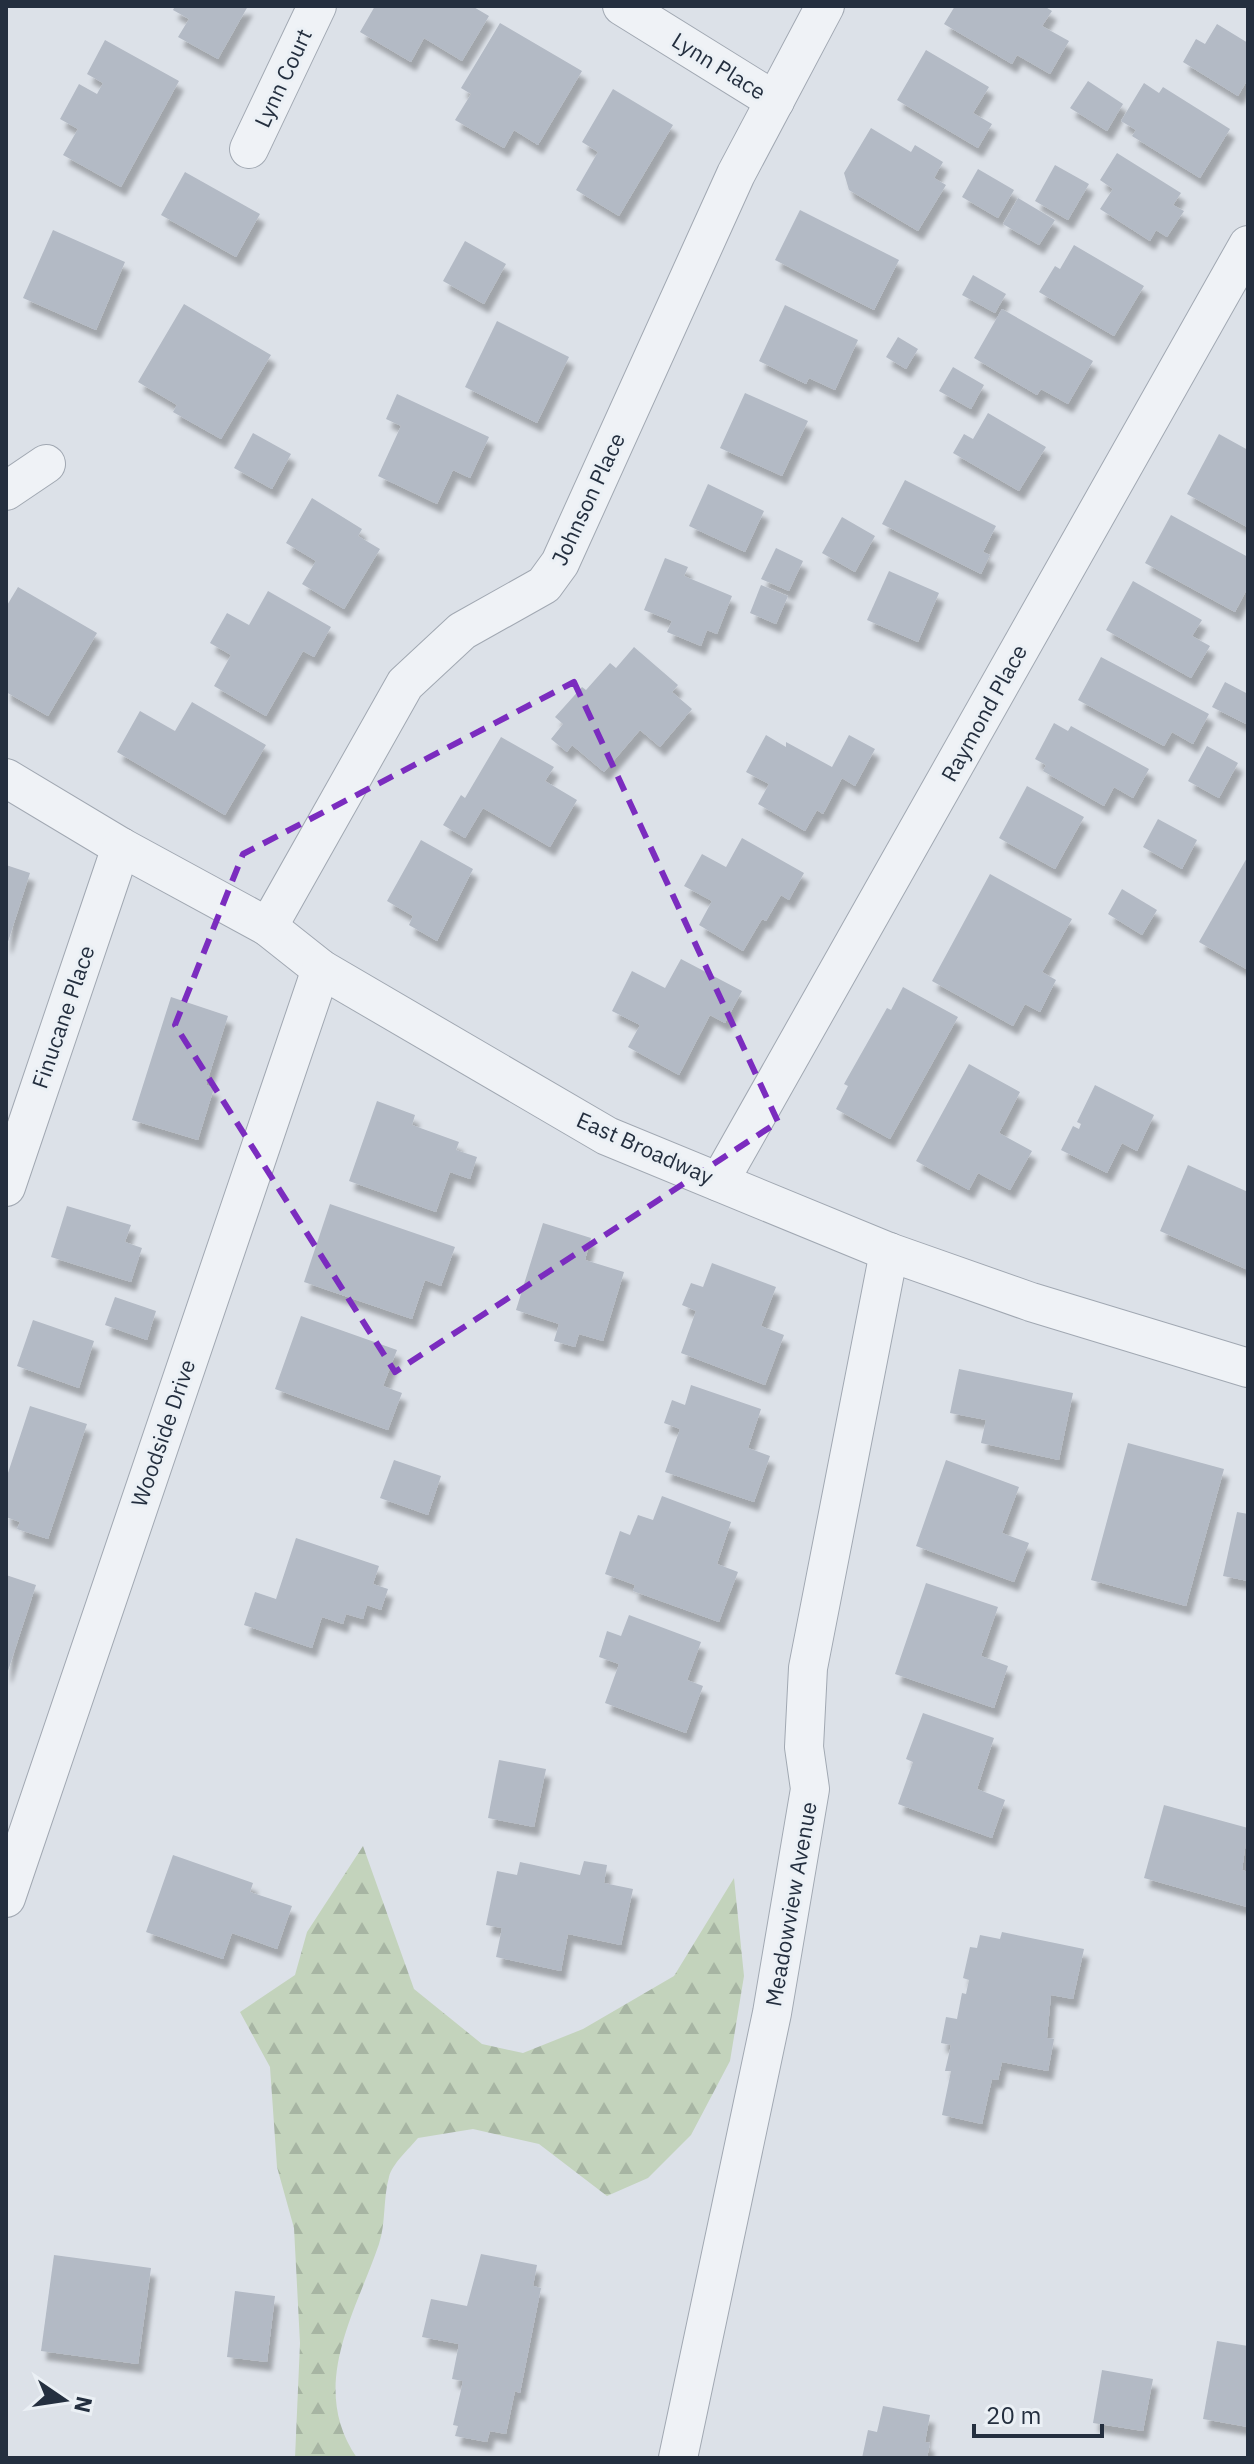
<svg xmlns="http://www.w3.org/2000/svg" width="1254" height="2464" font-family="'IBM Plex Sans',sans-serif">
	<defs>
		<pattern id="forest-firs" width="22" height="20" patternUnits="userSpaceOnUse" patternTransform="scale(2)"><rect width="22" height="20" fill="#c3d3bc"/><path d="M5 1l3.5 6h-7zM16 11l3.5 6h-7z" fill="#a7b5a3"/></pattern>
		<filter id="shadow"><feDropShadow dx="5" dy="9" stdDeviation="2" flood-color="#0004"/></filter>
	</defs>
	<rect width="100%" height="100%" fill="#dce1e8"/>
	<!-- forest -->
	<path fill="url(#forest-firs)" d="M363 1846 414 1989 482 2044 523 2053 583 2029 674 1976 734 1878 744 1976 730 2061 691 2135 648 2178 607 2196 539 2144 473 2129 418 2138C409 2149 392 2164 389 2177 383 2198 386 2223 379 2244 355 2314 308 2387 357 2458H295L300 2343 294 2228 277 2167 270 2067 240 2012 295 1975 307 1932Z"/>
	<!-- building -->
	<g fill="#b3bac5" filter="url(#shadow)">
		<polygon points="175,6 248,6 218,59 178,37 189,19 173,10"/>
		<polygon points="375,6 472,6 489,16 462,61 424,38 411,62 360,32"/>
		<polygon points="955,6 1044,6 1052,11 1042,26 1069,41 1050,74 1017,55 1012,64 944,24"/>
		<polygon points="500,23 582,71 538,145 514,130 504,148 455,120 471,94 461,88"/>
		<polygon points="1217,24 1248,43 1248,79 1238,96 1183,62 1196,39 1205,44"/>
		<polygon points="105,40 179,81 121,187 63,155 78,129 60,119 79,84 97,94 103,83 87,74"/>
		<polygon points="926,50 989,87 973,113 992,124 978,148 897,100"/>
		<polygon points="1088,81 1123,104 1107,131 1070,108"/>
		<polygon points="1144,83 1159,93 1163,87 1230,129 1200,178 1132,136 1136,130 1121,121"/>
		<polygon points="613,89 673,125 619,216 576,190 598,152 582,142"/>
		<polygon points="871,128 911,152 915,145 943,162 934,178 946,185 918,231 849,190 844,173"/>
		<polygon points="1117,153 1181,193 1173,205 1184,211 1167,237 1156,230 1150,241 1100,209 1113,189 1100,180"/>
		<polygon points="1055,165 1089,184 1068,220 1035,201"/>
		<polygon points="978,169 1014,190 998,218 962,197"/>
		<polygon points="185,172 260,214 236,257 161,215"/>
		<polygon points="1018,198 1055,220 1039,245 1003,224"/>
		<polygon points="800,210 899,260 874,310 775,260"/>
		<polygon points="53,230 125,262 96,330 23,298"/>
		<polygon points="465,241 506,264 484,304 443,281"/>
		<polygon points="1074,245 1144,286 1114,336 1039,292 1055,266 1060,269"/>
		<polygon points="973,275 1006,294 995,313 962,295"/>
		<polygon points="184,304 271,355 221,439 173,412 177,405 138,382"/>
		<polygon points="785,305 858,340 835,390 809,378 806,384 759,361"/>
		<polygon points="1002,309 1093,361 1068,404 1041,389 1037,395 974,358"/>
		<polygon points="497,321 569,357 537,423 465,387"/>
		<polygon points="898,337 918,349 906,369 886,357"/>
		<polygon points="953,367 984,385 971,409 939,391"/>
		<polygon points="745,393 808,421 782,476 720,448"/>
		<polygon points="397,394 489,437 470,478 453,470 437,504 378,476 401,426 386,419"/>
		<polygon points="988,413 1046,447 1019,491 953,453 964,434 973,439"/>
		<polygon points="253,433 291,454 272,489 234,468"/>
		<polygon points="1219,434 1248,450 1247,527 1187,494"/>
		<polygon points="905,480 996,526 983,552 990,555 981,574 882,524"/>
		<polygon points="708,484 764,511 745,552 689,526"/>
		<polygon points="312,498 362,529 358,536 380,549 344,609 302,584 316,561 286,543"/>
		<polygon points="1171,515 1248,557 1248,587 1235,612 1145,563"/>
		<polygon points="842,517 875,536 855,572 822,553"/>
		<polygon points="776,548 803,561 789,591 761,579"/>
		<polygon points="665,558 688,567 684,576 732,596 717,634 707,630 701,646 667,632 672,621 644,610"/>
		<polygon points="889,571 939,593 918,642 867,620"/>
		<polygon points="1133,581 1202,620 1192,636 1210,646 1191,678 1106,630"/>
		<polygon points="761,585 788,596 776,624 750,613"/>
		<polygon points="18,587 97,633 48,716 6,692 6,607"/>
		<polygon points="268,591 331,627 314,657 303,651 266,716 214,686 231,655 210,643 227,613 249,625"/>
		<polygon points="634,647 678,685 672,692 692,709 660,747 640,730 604,772 572,745 567,752 551,739 563,724 555,717 582,687 586,690 610,663 616,668"/>
		<polygon points="1101,657 1209,714 1193,744 1172,732 1164,746 1078,700"/>
		<polygon points="1225,682 1248,694 1248,725 1212,707"/>
		<polygon points="192,702 266,745 225,815 117,752 140,711 175,731"/>
		<polygon points="1054,723 1068,731 1071,726 1149,769 1133,798 1114,787 1104,806 1043,771 1046,765 1035,759"/>
		<polygon points="766,735 786,747 786,742 832,767 849,735 875,749 855,786 842,778 823,814 817,810 805,831 758,804 769,784 746,772"/>
		<polygon points="501,737 554,767 545,781 577,800 550,847 483,808 465,838 443,825 461,795 465,798"/>
		<polygon points="1207,746 1238,763 1219,798 1188,781"/>
		<polygon points="1027,786 1084,817 1055,869 999,838"/>
		<polygon points="1158,819 1197,840 1182,869 1143,847"/>
		<polygon points="742,838 804,873 789,900 781,895 766,921 762,919 743,951 699,925 712,901 684,886 702,854 726,867"/>
		<polygon points="421,840 473,869 437,941 409,925 413,916 387,901"/>
		<polygon points="1248,856 1248,970 1199,942"/>
		<polygon points="6,865 30,873 7,945 6,944"/>
		<polygon points="990,874 1072,919 1042,972 1056,980 1040,1012 1025,1004 1013,1026 932,981"/>
		<polygon points="1122,889 1157,910 1142,935 1108,914"/>
		<polygon points="681,959 742,991 725,1023 710,1015 679,1075 628,1047 640,1025 612,1011 632,971 665,988"/>
		<polygon points="903,987 958,1017 890,1139 836,1109 848,1086 844,1084 887,1008 891,1010"/>
		<polygon points="171,997 228,1016 206,1085 214,1088 198,1140 132,1120"/>
		<polygon points="969,1064 1020,1092 999,1133 1032,1151 1010,1190 978,1173 969,1190 916,1161"/>
		<polygon points="1095,1085 1154,1115 1137,1151 1122,1143 1107,1173 1061,1150 1073,1126 1079,1129 1081,1124 1077,1122"/>
		<polygon points="377,1101 415,1115 412,1125 459,1142 456,1150 477,1157 470,1179 450,1172 436,1212 349,1181"/>
		<polygon points="1188,1165 1248,1192 1248,1270 1160,1231"/>
		<polygon points="330,1204 455,1247 441,1286 425,1280 412,1319 304,1282"/>
		<polygon points="67,1206 131,1225 125,1242 142,1248 131,1282 51,1257"/>
		<polygon points="543,1223 591,1238 585,1260 624,1272 603,1341 579,1334 575,1347 554,1341 559,1324 516,1310"/>
		<polygon points="712,1263 776,1287 761,1326 784,1335 765,1385 681,1353 696,1311 682,1305 691,1283 703,1287"/>
		<polygon points="115,1297 156,1311 147,1340 105,1325"/>
		<polygon points="301,1316 397,1350 383,1386 402,1393 388,1430 275,1389"/>
		<polygon points="33,1320 94,1341 79,1388 17,1366"/>
		<polygon points="959,1369 1073,1393 1059,1460 981,1443 986,1420 950,1413"/>
		<polygon points="691,1385 761,1409 748,1448 770,1456 754,1502 665,1472 680,1429 664,1423 672,1400 685,1405"/>
		<polygon points="30,1406 87,1424 48,1539 17,1529 20,1522 6,1517 6,1479"/>
		<polygon points="1128,1443 1224,1469 1186,1606 1091,1580"/>
		<polygon points="394,1460 441,1476 428,1515 380,1498"/>
		<polygon points="946,1460 1019,1487 1002,1533 1029,1543 1014,1582 916,1546"/>
		<polygon points="662,1496 731,1522 717,1564 738,1572 719,1622 633,1591 635,1585 605,1574 620,1531 630,1535 638,1515 653,1520"/>
		<polygon points="1237,1512 1248,1514 1248,1581 1223,1576"/>
		<polygon points="296,1538 379,1566 373,1584 388,1589 381,1610 367,1605 363,1619 346,1614 343,1624 322,1617 312,1648 244,1625 255,1592 276,1599"/>
		<polygon points="6,1575 36,1585 7,1674 6,1674"/>
		<polygon points="926,1583 998,1607 981,1656 1008,1666 994,1708 895,1674"/>
		<polygon points="629,1615 701,1642 687,1680 703,1686 686,1733 605,1703 619,1664 599,1657 607,1631 621,1636"/>
		<polygon points="923,1713 994,1738 977,1789 1005,1800 992,1838 898,1804 913,1762 906,1759"/>
		<polygon points="499,1760 546,1769 534,1827 488,1818"/>
		<polygon points="1164,1805 1248,1828 1242,1870 1248,1872 1247,1907 1144,1878"/>
		<polygon points="173,1855 253,1883 250,1892 292,1906 277,1949 232,1933 223,1959 146,1932"/>
		<polygon points="584,1861 607,1865 604,1883 633,1889 621,1945 568,1934 561,1971 496,1957 502,1928 486,1925 497,1871 517,1875 520,1862 580,1875"/>
		<polygon points="1002,1932 1084,1949 1073,1999 1051,1995 1047,2038 1054,2039 1048,2071 1002,2062 998,2080 992,2079 982,2124 942,2115 951,2071 945,2071 951,2045 941,2043 946,2017 957,2019 962,1993 966,1994 969,1980 963,1978 970,1947 977,1948 980,1935 1000,1939"/>
		<polygon points="481,2254 537,2265 533,2286 541,2288 520,2393 515,2391 506,2434 490,2431 487,2442 455,2436 458,2426 453,2425 463,2381 452,2379 459,2344 422,2337 431,2299 467,2306"/>
		<polygon points="54,2255 151,2268 138,2364 41,2351"/>
		<polygon points="235,2291 275,2296 267,2362 227,2357"/>
		<polygon points="1217,2341 1248,2346 1248,2427 1203,2419"/>
		<polygon points="1102,2370 1153,2379 1143,2431 1093,2423"/>
		<polygon points="883,2406 930,2415 925,2442 930,2443 927,2458 862,2458 868,2430 877,2432"/>
	</g>
	<g fill="none" stroke-linecap="round" stroke-linejoin="round">
		<!-- minor casing -->
		<g stroke="#a1a8b2" stroke-width="40">
			<g id="minor">
				<polyline points="622,6 775,101"/>
				<polyline points="249,149 317,6"/>
				<polyline points="6,491 46,464"/>
				<polyline points="6,778 121,847 268,927 321,969 607,1136 889,1252 1031,1302 1248,1368"/>
				<polyline points="268,927 405,684 462,631 544,585 560,563 736,174 825,6"/>
				<polyline points="719,1182 1248,245"/>
				<polyline points="6,1187 121,847"/>
				<polyline points="6,1898 321,969"/>
				<polyline points="678,2458 772,2013 810,1789 804,1747 808,1668 889,1252"/>
			</g>
		</g>
		<!-- minor -->
		<use href="#minor" stroke="#eff2f6" stroke-width="38"/>
	</g>
	<!-- marked area -->
	<path fill="none" stroke="#7b2cbf" stroke-width="6" stroke-dasharray="16 10" stroke-linejoin="round" d="M574 682 778 1122 395 1372 175 1025 243 854Z"/>
	<g text-anchor="middle" stroke-width="6" stroke-linejoin="round" paint-order="stroke">
		<!-- street labels -->
		<g font-size="22" fill="#242f3f" stroke="#ebf0f5">
			<text transform="translate(719 66) rotate(32)" y="8">Lynn Place</text>
			<text transform="translate(283 78) rotate(-65)" y="8">Lynn Court</text>
			<text transform="translate(588 499) rotate(-65)" y="8">Johnson Place</text>
			<text transform="translate(984 713) rotate(-61)" y="8">Raymond Place</text>
			<text transform="translate(63 1017) rotate(-71)" y="8">Finucane Place</text>
			<text transform="translate(645 1148) rotate(24)" y="8">East Broadway</text>
			<text transform="translate(163 1433) rotate(-71)" y="8">Woodside Drive</text>
			<text transform="translate(791 1904) rotate(-80)" y="8">Meadowview Avenue</text>
		</g>
	</g>
	<!-- border -->
	<rect width="1254" height="2464" fill="none" stroke="#242f3f" stroke-width="16"/>
	<!-- north arrow -->
	<g transform="translate(64 2400) rotate(103)" stroke="#ebf0f5" stroke-width="6" paint-order="stroke">
	<path d="M0-6L14 30L0 20L-14 30Z" fill="#242f3f"/>
	<text y="-12" font-size="22" font-weight="bold" text-anchor="middle" fill="#242f3f">N</text>
	</g>
	<!-- scale -->
	<path d="M974 2424v12h128v-12" fill="none" stroke="#242f3f" stroke-width="4"/>
	<text x="986" y="2424" font-size="24" fill="#242f3f" stroke="#ebf0f5" stroke-width="6" paint-order="stroke">20 m</text>
</svg>
